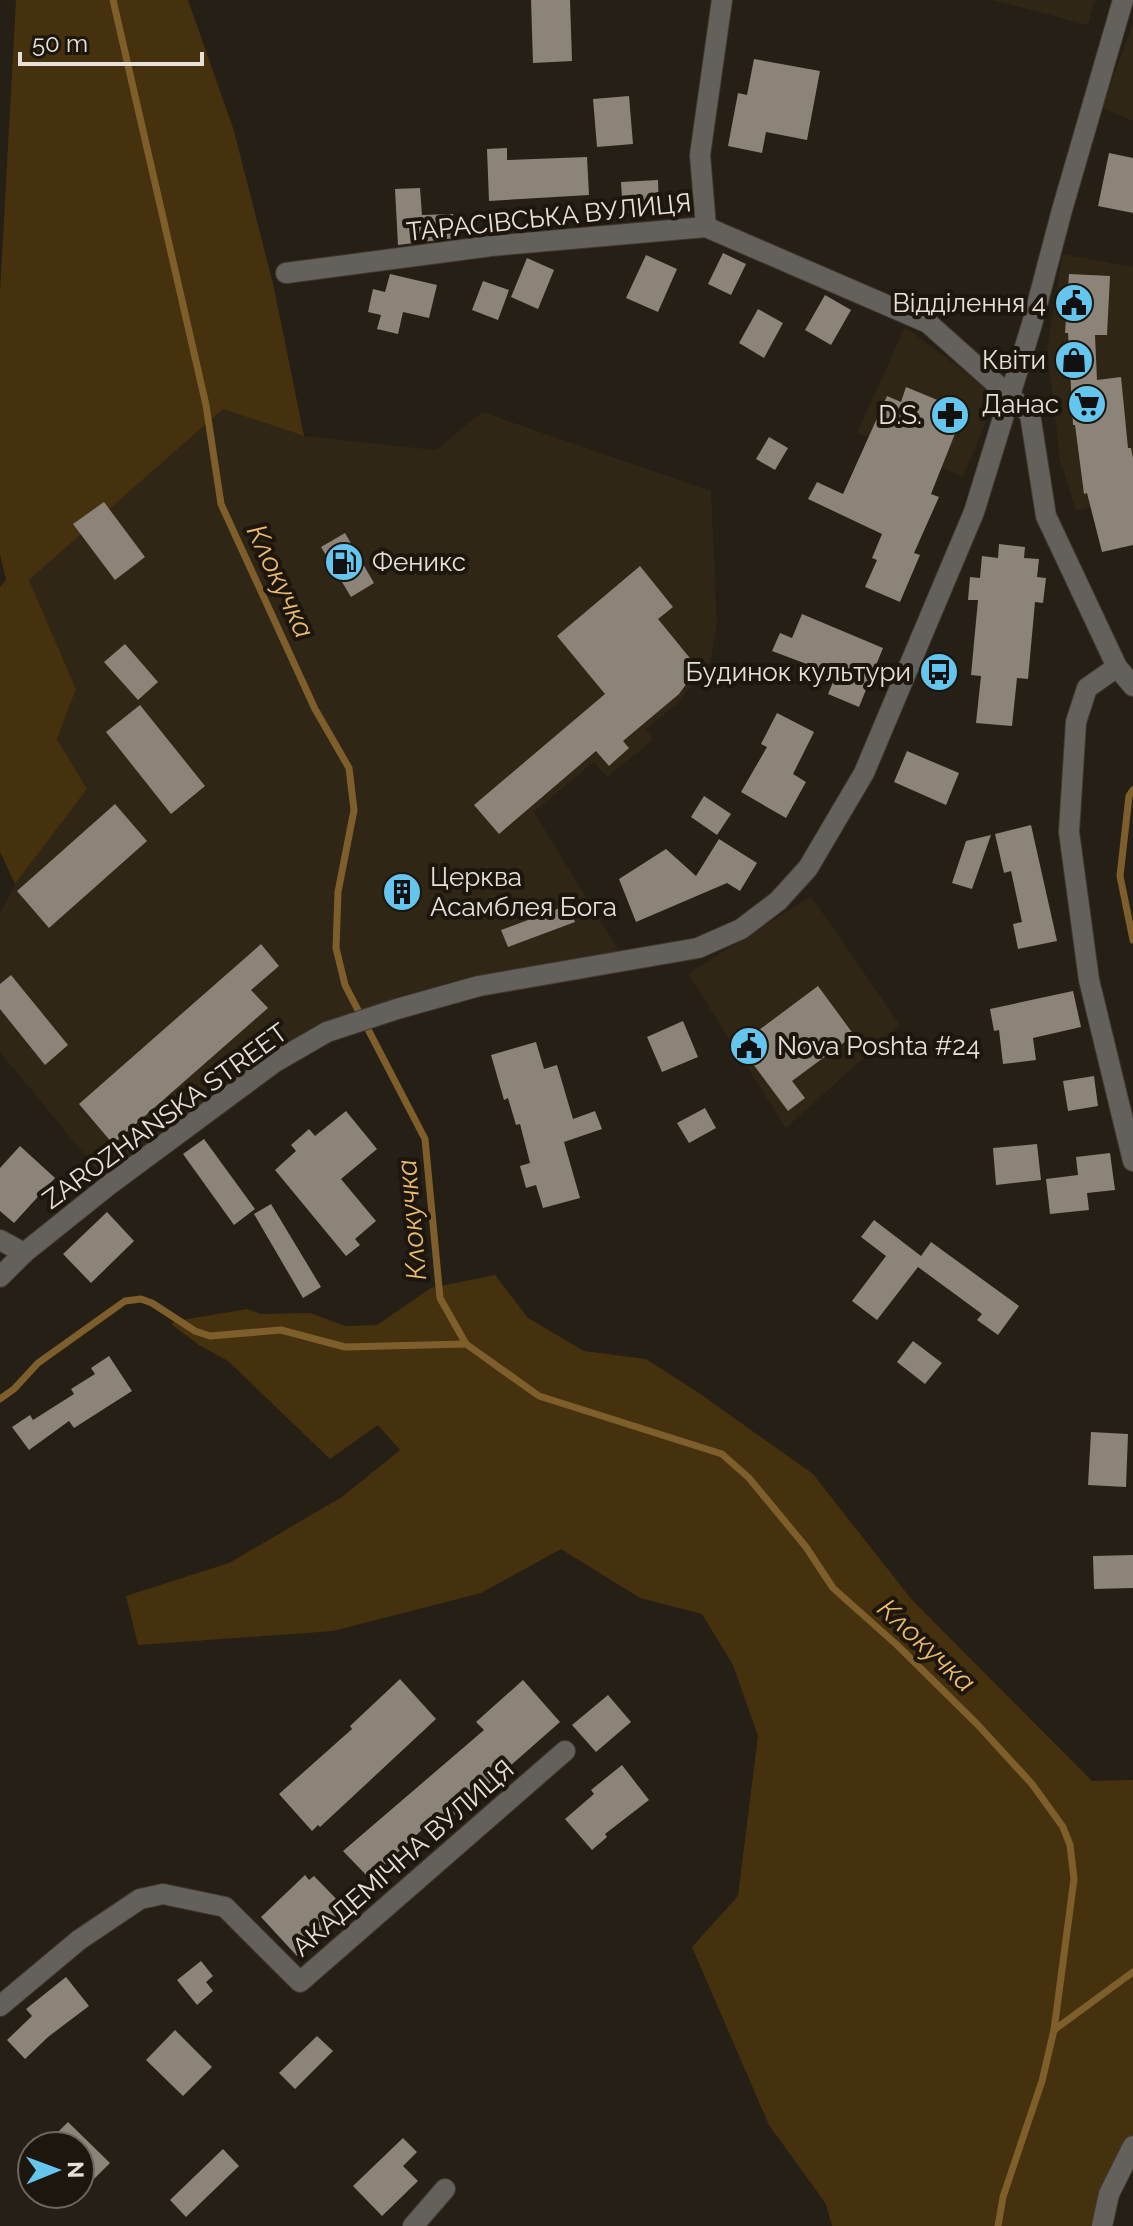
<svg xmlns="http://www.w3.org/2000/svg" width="1133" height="2226" font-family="Raleway,sans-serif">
	<rect width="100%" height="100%" fill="#251f15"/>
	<!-- built -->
	<g fill="#302616">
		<polygon points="993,0 1095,0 1088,25"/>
		<polygon points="1133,23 1133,121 1102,108"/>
		<polygon points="1063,254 1133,267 1133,498 1076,511 1060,460 1047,348"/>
		<polygon points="905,327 997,396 963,477 857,433"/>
		<polygon points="223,409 304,436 436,450 482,412 711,491 717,625 710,662 678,703 646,729 653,740 607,777 594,762 534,812 624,959 326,1028 107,1182 0,1052 0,913 15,884 87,789 57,739 76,689 29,580"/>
		<polygon points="811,896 900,1025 786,1128 688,974"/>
	</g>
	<!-- green -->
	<g fill="#46310e">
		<polygon points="16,0 188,0 234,131 274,288 304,436 223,409 29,580 76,689 57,739 87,789 15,884 0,852 0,587 6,580 0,554 0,293"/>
		<polygon points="495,1275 528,1318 584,1351 646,1359 699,1393 813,1474 912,1600 1092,1781 1133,1780 1133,2152 1105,2226 832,2226 826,2204 769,2125 692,1947 738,1896 758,1736 733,1665 702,1614 640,1598 561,1549 481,1593 333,1631 138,1645 126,1596 229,1563 342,1497 400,1450 378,1425 330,1459 228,1361 199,1345 171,1324 176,1321 247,1309 261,1314 310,1313 345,1326 377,1325 431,1288"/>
	</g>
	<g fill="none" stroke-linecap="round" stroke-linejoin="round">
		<!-- stream -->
		<g stroke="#7e5f2c" stroke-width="7">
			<polyline points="113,0 206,405 221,504 315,709 349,768 354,810 338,892 336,948 345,985 425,1139 440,1298 466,1344 539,1396 722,1454 749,1478 806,1547 833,1588 897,1645 977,1724 1032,1784 1063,1827 1070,1845 1074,1879 1054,2030 1042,2081 1003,2197 998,2226"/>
			<polyline points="1133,790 1129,796 1120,876 1133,940"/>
			<polyline points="0,1399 14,1389 38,1363 125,1301 141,1299 152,1303 195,1331 210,1336 281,1330 345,1347 466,1344"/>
			<polyline points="1054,2030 1133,1972"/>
		</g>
	</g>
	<!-- building -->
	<g fill="#8c8478">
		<polygon points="531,0 570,0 572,61 533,63"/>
		<polygon points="754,59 820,71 807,140 766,132 762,153 728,146 738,93 747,95"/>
		<polygon points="629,96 633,144 597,147 593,99"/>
		<polygon points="507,148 507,160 587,157 589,195 489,201 487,149"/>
		<polygon points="1109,153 1133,158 1133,213 1098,206"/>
		<polygon points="658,180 659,211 623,213 621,182"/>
		<polygon points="420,188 422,215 453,214 454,238 398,245 395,189"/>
		<polygon points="723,253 746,264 731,295 708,284"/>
		<polygon points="646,255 677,269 658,312 626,298"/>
		<polygon points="527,258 554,270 538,309 511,297"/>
		<polygon points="390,274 437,285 429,318 403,312 398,334 377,329 381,315 368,312 373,289 385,292"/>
		<polygon points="1069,274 1110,276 1107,335 1095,335 1097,380 1121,377 1128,448 1131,448 1133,458 1133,545 1102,552 1087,493 1084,494 1075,425 1073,425 1068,333 1065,333"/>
		<polygon points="483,281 509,290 498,320 472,310"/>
		<polygon points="825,295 851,310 831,345 805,330"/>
		<polygon points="758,309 783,323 764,358 739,343"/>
		<polygon points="906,387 964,411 931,494 939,497 914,553 920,555 900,602 865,587 877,560 872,558 882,534 808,499 817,482 843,494 887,396 901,402"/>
		<polygon points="769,437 788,448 775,470 756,459"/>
		<polygon points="104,502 145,557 115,580 73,524"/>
		<polygon points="345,533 374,583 351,597 321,547"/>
		<polygon points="999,544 1025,547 1024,558 1039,559 1037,577 1046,578 1043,603 1035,602 1028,679 1017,678 1012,726 976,723 981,676 971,675 978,600 968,600 970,577 980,578 982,556 998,558"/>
		<polygon points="640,566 673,607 658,619 698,668 679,694 623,741 629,748 609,766 596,751 499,834 474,805 605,694 557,636"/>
		<polygon points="802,614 883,648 859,707 828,694 836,675 772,651 780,633 792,638"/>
		<polygon points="125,644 158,682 138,700 104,662"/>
		<polygon points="140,705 205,786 171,814 106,732"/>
		<polygon points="777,713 814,732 793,774 806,782 786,818 741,792 767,747 761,744"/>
		<polygon points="907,751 959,773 946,805 894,782"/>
		<polygon points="704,796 731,814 717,835 691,817"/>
		<polygon points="115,804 147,841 49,928 17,891"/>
		<polygon points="1031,825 1057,941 1018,949 1013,924 1022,922 1011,871 1004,873 995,834"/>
		<polygon points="991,835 972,889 952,883 966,841"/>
		<polygon points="719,839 757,863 740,891 727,883 636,922 619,879 666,849 696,876"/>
		<polygon points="408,877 419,893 397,908 385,892"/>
		<polygon points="568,905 575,922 508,947 501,930"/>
		<polygon points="261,944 279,966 251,990 268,1008 113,1144 79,1104"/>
		<polygon points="11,975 68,1045 45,1065 0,1009 0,984"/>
		<polygon points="818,986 854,1035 792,1081 805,1098 788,1111 739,1045"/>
		<polygon points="1073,991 1081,1027 1033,1038 1036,1060 1003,1064 999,1030 994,1031 990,1009"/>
		<polygon points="683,1021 698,1057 662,1072 647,1037"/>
		<polygon points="536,1042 544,1069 557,1065 573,1119 595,1111 602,1129 564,1142 580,1198 543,1208 536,1185 526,1188 520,1166 530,1163 520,1124 516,1125 508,1098 504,1100 491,1055"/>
		<polygon points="1094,1076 1098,1106 1068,1111 1063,1081"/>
		<polygon points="705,1108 716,1128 689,1143 677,1123"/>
		<polygon points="346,1111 377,1149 341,1179 376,1221 355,1239 360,1245 346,1256 275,1170 296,1151 291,1145 309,1129 315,1136"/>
		<polygon points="204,1139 255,1209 234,1225 183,1154"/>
		<polygon points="1037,1144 1041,1180 996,1185 993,1148"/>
		<polygon points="20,1146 55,1178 14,1223 0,1211 0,1168"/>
		<polygon points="1110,1153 1115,1190 1087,1193 1089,1210 1050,1214 1046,1179 1078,1175 1076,1157"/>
		<polygon points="271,1204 321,1287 303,1298 254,1214"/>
		<polygon points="107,1212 134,1241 91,1283 63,1254"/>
		<polygon points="874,1220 921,1256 931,1242 1019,1306 998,1335 977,1320 982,1314 918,1267 877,1320 852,1301 886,1256 861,1237"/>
		<polygon points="913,1341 942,1363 925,1384 897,1362"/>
		<polygon points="109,1356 132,1391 74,1428 69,1421 29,1450 12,1427 30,1415 33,1420 74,1394 71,1389 95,1374 91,1368"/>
		<polygon points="1091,1432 1128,1434 1126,1487 1088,1485"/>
		<polygon points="1133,1555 1133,1588 1094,1589 1093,1556"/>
		<polygon points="400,1679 436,1719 320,1827 318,1825 312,1831 279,1794 352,1729 350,1726"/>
		<polygon points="523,1680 560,1722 437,1830 430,1822 370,1879 343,1851 484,1730 476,1722"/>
		<polygon points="608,1695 631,1722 596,1752 572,1725"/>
		<polygon points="622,1765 649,1800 605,1834 607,1837 592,1850 565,1819 594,1794 591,1790"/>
		<polygon points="305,1875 309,1880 314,1876 346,1909 297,1956 261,1917"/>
		<polygon points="201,1961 213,1976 206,1982 213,1991 197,2005 177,1980"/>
		<polygon points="66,1977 89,2006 48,2037 25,2059 7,2040 32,2016 26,2009"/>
		<polygon points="175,2030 212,2067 183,2096 146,2060"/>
		<polygon points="317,2036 333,2051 295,2089 279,2073"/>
		<polygon points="68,2122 110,2163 80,2193 80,2146 44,2146"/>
		<polygon points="403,2138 417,2152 403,2166 418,2181 382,2216 353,2186"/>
		<polygon points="223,2149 239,2166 186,2217 170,2200"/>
	</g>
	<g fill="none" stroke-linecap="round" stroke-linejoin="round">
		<!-- minor casing -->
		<g stroke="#403a31" stroke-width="22">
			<g id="minor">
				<polyline points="706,227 700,155 722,0"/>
				<polyline points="286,273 491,246 706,227 928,323 1030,414 1046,516 1117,667 1133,686"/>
				<polyline points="1117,667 1087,688 1076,722 1069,832 1089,980 1133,1161"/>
				<polyline points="0,1240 24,1253"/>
				<polyline points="0,1277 24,1253 109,1185 275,1062 327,1032 397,1009 479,986 698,948 741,929 778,901 808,868 864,773 974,512 1032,324 1062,210 1123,0"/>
				<polyline points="0,2006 79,1940 140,1899 163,1894 225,1907 300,1982 565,1751"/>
				<polyline points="413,2226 445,2189"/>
				<polyline points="1102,2226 1109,2194 1133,2146"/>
			</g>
		</g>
		<!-- minor -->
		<use href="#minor" stroke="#64615c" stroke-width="20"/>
	</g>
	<!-- icons -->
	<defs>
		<g id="civic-disc" transform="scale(2)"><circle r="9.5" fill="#64c5ee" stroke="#1c160c"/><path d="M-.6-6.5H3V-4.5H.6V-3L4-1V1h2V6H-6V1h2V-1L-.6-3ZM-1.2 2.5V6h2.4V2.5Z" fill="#111"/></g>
		<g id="shop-disc" transform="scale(2)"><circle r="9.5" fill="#64c5ee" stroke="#1c160c"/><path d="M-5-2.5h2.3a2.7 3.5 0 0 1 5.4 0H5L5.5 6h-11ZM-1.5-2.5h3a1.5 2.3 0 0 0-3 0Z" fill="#111"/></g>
		<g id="supermarket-disc" transform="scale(2)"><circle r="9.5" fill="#64c5ee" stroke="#1c160c"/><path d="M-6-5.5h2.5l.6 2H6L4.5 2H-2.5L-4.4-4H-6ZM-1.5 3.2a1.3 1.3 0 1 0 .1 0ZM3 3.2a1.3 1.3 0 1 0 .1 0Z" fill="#111"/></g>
		<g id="pharmacy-disc" transform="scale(2)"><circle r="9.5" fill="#64c5ee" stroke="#1c160c"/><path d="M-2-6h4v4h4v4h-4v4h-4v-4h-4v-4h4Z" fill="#111"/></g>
		<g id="fuel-disc" transform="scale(2)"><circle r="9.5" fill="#64c5ee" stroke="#1c160c"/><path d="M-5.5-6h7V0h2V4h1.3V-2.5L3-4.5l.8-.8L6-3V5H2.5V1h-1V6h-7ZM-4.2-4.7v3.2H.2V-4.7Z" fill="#111"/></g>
		<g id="bus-disc" transform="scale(2)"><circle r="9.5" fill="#64c5ee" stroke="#1c160c"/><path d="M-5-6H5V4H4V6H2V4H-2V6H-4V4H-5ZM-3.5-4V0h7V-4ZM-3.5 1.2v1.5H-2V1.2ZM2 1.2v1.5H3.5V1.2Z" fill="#111"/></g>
		<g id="building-disc" transform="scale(2)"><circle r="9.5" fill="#64c5ee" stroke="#1c160c"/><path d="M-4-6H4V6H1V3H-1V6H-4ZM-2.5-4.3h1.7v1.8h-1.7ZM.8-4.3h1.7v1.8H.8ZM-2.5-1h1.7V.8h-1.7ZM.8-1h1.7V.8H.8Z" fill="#111"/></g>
	</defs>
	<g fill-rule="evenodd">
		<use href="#civic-disc" x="1074" y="303"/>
		<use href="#shop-disc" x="1074" y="360"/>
		<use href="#supermarket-disc" x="1087" y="404"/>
		<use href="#pharmacy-disc" x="950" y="415"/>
		<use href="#fuel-disc" x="344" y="562"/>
		<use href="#bus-disc" x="939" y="672"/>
		<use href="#building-disc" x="402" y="892"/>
		<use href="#civic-disc" x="749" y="1046"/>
	</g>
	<g text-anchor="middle" stroke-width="8" stroke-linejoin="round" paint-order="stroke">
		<!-- street labels -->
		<g font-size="26" fill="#e5e1da" stroke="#1c160c">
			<text transform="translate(549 217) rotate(-6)" y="9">ТАРАСІВСЬКА ВУЛИЦЯ</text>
			<text transform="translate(165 1116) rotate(-36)" y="9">ZAROZHANSKA STREET</text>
			<text transform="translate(403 1858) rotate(-41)" y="9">АКАДЕМІЧНА ВУЛИЦЯ</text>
		</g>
		<!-- poi labels -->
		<g font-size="26" fill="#e5e1da" stroke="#1c160c" text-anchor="end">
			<text x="1046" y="312">Відділення 4</text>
			<text x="1046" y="369">Квіти</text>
			<text x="1059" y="413">Данас</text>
			<text x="922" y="424">D.S.</text>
			<text x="372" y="571" text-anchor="start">Феникс</text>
			<text x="911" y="681">Будинок культури</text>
			<text x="430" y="886" text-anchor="start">Церква<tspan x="430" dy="30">Асамблея Бога</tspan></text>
			<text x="777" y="1055" text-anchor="start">Nova Poshta #24</text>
		</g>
		<!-- water labels -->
		<g font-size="28" font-style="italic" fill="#eaba6e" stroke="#1c160c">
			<text transform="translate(281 581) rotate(65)" y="10">Клокучка</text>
			<text transform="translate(411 1220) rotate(-95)" y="10">Клокучка</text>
			<text transform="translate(927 1645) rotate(43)" y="10">Клокучка</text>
		</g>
	</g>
	<!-- north arrow -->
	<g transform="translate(56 2170) rotate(89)"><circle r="38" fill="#1c160c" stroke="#6c675e" stroke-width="2"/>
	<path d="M0-6L14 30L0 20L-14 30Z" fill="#64c5ee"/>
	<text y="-12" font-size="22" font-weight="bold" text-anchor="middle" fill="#e5e1da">N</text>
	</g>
	<!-- scale -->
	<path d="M20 52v12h182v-12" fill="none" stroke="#e5e1da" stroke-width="4"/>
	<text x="32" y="52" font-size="24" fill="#e5e1da" stroke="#1c160c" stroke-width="6" paint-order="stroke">50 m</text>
</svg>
